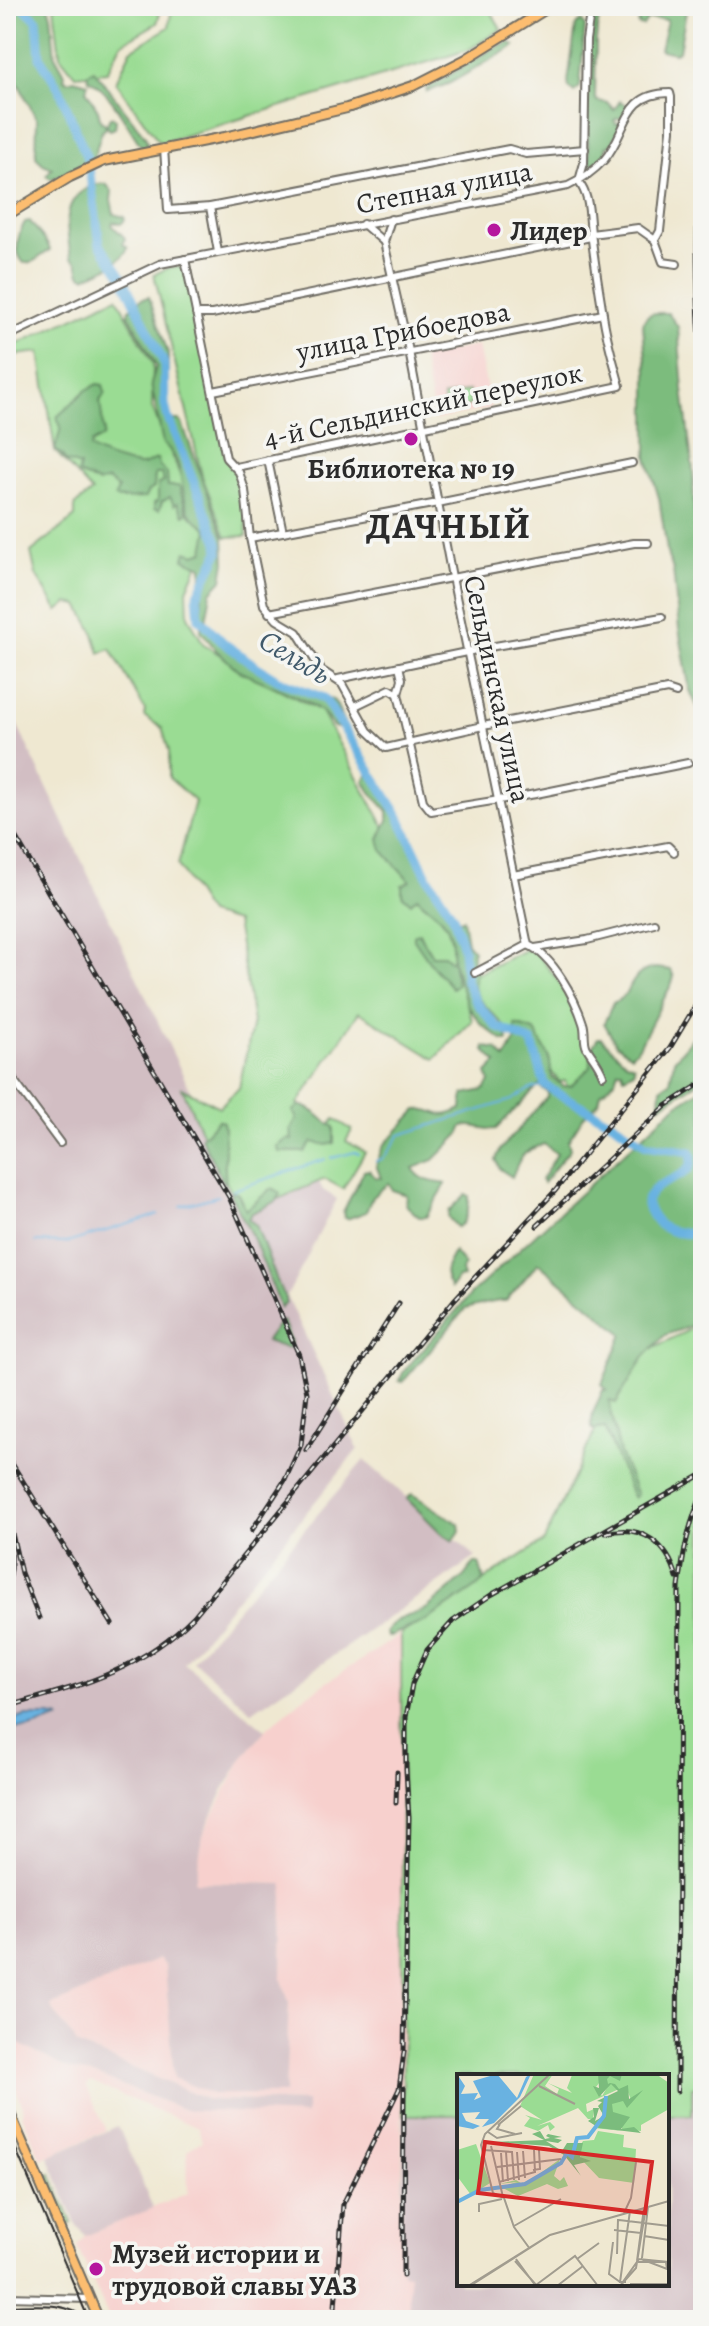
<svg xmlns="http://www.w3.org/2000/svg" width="709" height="2326" font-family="Alegreya,serif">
	<rect width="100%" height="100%" fill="#f6f6f2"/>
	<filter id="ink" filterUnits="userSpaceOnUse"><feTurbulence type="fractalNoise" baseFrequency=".0125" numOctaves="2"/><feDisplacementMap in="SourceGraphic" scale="16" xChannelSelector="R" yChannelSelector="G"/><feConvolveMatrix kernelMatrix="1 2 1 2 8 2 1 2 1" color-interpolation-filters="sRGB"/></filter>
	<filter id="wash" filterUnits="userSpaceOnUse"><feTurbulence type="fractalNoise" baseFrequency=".006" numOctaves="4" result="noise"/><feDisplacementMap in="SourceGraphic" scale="32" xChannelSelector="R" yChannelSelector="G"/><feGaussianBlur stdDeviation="1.8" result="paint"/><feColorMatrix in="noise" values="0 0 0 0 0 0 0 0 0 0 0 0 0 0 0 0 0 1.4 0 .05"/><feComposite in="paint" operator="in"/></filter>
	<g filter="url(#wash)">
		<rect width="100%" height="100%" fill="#efe8d1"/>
		<!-- built -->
		<g fill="#f7d0cd">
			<polygon points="478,346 491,408 435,420 422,356"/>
			<polygon points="401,1634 402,2273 409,2273 409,2320 110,2320 77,2246 85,2236 188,2193 187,2150 202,2141 198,2128 90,2082 86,2086 106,2130 41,2159 22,2114 23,2106 6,2066 6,2031 17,2043 69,2069 98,2076 185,2110 305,2102 208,2100 78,2045 50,2006 158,1959 165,1966 174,2078 285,2094 289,2002 282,1980 283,1884 195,1882 203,1835 241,1760 265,1730 307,1695"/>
		</g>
		<!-- industrial -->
		<g fill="#d2bec3">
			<polygon points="6,701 246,1208 317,1179 323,1190 337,1199 287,1296 358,1449 184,1663 265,1730 241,1760 223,1791 203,1835 195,1882 283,1884 282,1980 289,2002 285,2094 212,2094 174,2078 165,1966 158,1959 50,2006 78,2045 208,2100 306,2102 306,2115 185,2110 98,2076 69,2069 17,2043 6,2031"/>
			<polygon points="364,1460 476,1557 252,1712 193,1660"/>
			<polygon points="692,2087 703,2087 703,2320 409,2320 409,2274 402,2273 403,2115 459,2115 459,2284 667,2284 667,2115 691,2115"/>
			<polygon points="118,2126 153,2208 85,2236 76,2224 48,2156"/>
		</g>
		<!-- green -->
		<g fill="#9adc93" stroke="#62845f" stroke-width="2">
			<polygon points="54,6 162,6 162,7 157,23 121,44 107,72 75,75 60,56"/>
			<polygon points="172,6 488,6 501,29 468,50 160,143 116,82 131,50 169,27"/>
			<polygon points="185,266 226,459 239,475 245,501 247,536 226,537 202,476 154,274 171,267"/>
			<polygon points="117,297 153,364 152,408 191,501 211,533 187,590 188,616 204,645 269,684 321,711 413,879 448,928 472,1021 435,1059 359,1012 298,1104 330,1125 335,1119 352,1130 346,1141 365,1152 343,1189 325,1179 243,1214 213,1158 182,1088 219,1107 239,1088 253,1022 236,922 208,914 178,865 195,801 169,778 169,751 162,728 144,716 145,710 111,649 100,653 93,631 79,605 68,603 58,611 36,575 31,552 75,517 75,505 92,492 55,451 40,352 9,356 7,349"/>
			<polygon points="469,391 471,405 445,410 443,397"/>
			<polygon points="527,949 534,950 567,992 583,1028 583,1041 596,1064 571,1086 567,1086 565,1081 560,1082 553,1074 534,1037 508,1030 479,999 471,982 474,975"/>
			<polygon points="703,1323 703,2087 692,2087 692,2115 667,2115 667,2076 459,2076 459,2115 403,2115 401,1634 544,1541 612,1394 634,1357"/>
			<polygon points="51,2174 72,2223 64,2226 43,2177"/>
		</g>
		<!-- forest -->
		<g fill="#7bbc7d" stroke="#537454" stroke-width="2">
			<polygon points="12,6 48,6 51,15 55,56 65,74 64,78 68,81 74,79 88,83 86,90 98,110 101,122 105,123 106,127 110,117 116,119 115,128 110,130 107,127 102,131 93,160 51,179 46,176 52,168 43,164 36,157 37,120 6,59 6,17 10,16"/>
			<polygon points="642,6 687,6 679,51 675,53 660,50 667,20 648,19 643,26 638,25"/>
			<path d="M597 7 600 9 596 40 595 97 597 101 608 103 614 110 620 101 630 107 626 116 614 120 616 124 624 121 612 144 606 147 607 153 602 163 591 164C584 148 588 24 597 7Z"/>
			<polygon points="582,21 585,26 580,87 574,92 569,88 568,82 576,25"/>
			<polygon points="509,42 515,46 450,83 427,92 426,89 496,47"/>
			<path d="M94 70 145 136 148 145 142 147C126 125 113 94 89 79L87 74Z"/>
			<path d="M98 184H106L112 191 111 200 114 214 124 217 125 220 121 224 113 222 112 225 125 238 123 244 128 248C119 265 102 270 85 277L80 274 77 262 71 258C66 225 60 195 98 184Z"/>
			<path d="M30 221C36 231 47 239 50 250L31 263H24C13 252 18 234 25 222Z"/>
			<path d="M149 297 168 353V407L172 420H179L182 423 224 537 225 562 222 580 211 592 206 621C228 648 272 677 303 692 312 697 325 694 333 700 339 706 340 716 344 723L338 728 334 727 322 712 308 702 239 671 217 651 201 631 202 567 184 559 186 551 195 554 204 551 208 530C202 522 193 521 189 512 179 490 185 459 163 444L151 384 156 366 128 313 130 308H134L141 299Z"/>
			<path d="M668 313 678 327 683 389 693 471 694 510 703 562V719L690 691 679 629 673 569 668 557 659 498 647 458V372L643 325C645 311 656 313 668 313Z"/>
			<path d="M97 384 103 385 105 393 100 401 104 433 103 437 92 443 90 448C103 457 124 463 139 465 145 466 152 460 157 459L160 467 167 473 168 486H179L187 513 184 515 177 503 174 505 170 497 162 502 159 510 154 509V503L158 501V484L164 482 162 474H155L154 488 148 491 145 498 118 499 115 497 118 489 108 480 98 483 78 474 80 466 65 461 62 455 55 450 61 427 57 417 85 391Z"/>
			<path d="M367 775 374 777C402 822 424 871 453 916L457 920 463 919 467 943 473 950V963L478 967C467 995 481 1018 506 1032L508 1041H503L481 1024 467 1005 453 962 457 984 452 988 433 967 414 939V934L419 933 432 955H444L452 962C453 948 452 930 442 919 435 911 425 906 417 897L411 903 402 895V885L410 881 382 850 379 839 388 820V811L372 794 364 781Z"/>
			<path d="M656 968 671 970 674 977 672 983 639 1047 631 1055 616 1044 604 1023 613 1003C635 995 627 971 656 968Z"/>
			<polygon points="703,1015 703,1079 660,1106 661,1088 670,1082 674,1060 695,1035"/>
			<path d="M515 1025 535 1031 549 1056 552 1077 563 1086H571L590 1067 591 1049 598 1038H601L626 1062 634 1065V1071L624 1076 622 1070H618L615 1080 601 1093 599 1102 585 1115 568 1141 570 1149 543 1183 541 1180 557 1154 544 1144C521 1152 520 1157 512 1177L500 1169 496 1160 500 1150 548 1096V1093L539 1085 496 1129C485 1131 475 1124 463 1126L459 1135 434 1160 413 1168C420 1181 433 1182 446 1184L426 1217H419L406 1205 407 1195 392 1190 389 1183 372 1197 366 1212 347 1219 344 1217 343 1212 364 1171 369 1170 375 1177 381 1178 376 1165 383 1146 417 1110C441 1107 433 1123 462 1109L464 1094 484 1090 490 1082 487 1073 497 1063 484 1050 485 1047 497 1049 505 1059 516 1039Z"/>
			<path d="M703 1088V1322L665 1335 644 1357 616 1403 609 1401 620 1454 637 1495 634 1498 631 1493 605 1428 594 1430 591 1427 593 1413 603 1390H607L602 1384 623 1334 538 1263 506 1301C494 1300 477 1306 465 1309L407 1377 402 1382 399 1381 404 1371 471 1294 675 1106Z"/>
			<path d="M300 1105C315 1109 323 1121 334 1127V1143L327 1145 312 1142 305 1152H279L278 1146 287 1139 292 1140 291 1130 297 1119 293 1111Z"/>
			<path d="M218 1120 223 1122C227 1142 223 1162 226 1182L224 1184 201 1138Z"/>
			<polygon points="272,1188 280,1193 277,1201 252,1213 248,1219 256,1225 281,1291 286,1298 286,1303 281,1308 254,1240 230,1194 233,1191 238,1194 246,1210"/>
			<path d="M466 1194 469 1196C469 1207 467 1224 457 1227L448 1217 449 1211Z"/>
			<path d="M454 1252 465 1265 461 1271 463 1277 458 1278 451 1288C440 1270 447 1267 454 1252Z"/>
			<polygon points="283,1321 291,1342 288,1349 266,1341 279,1323"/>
			<polygon points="412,1494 459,1524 460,1531 453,1541 441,1533 407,1499"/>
			<path d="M475 1563H479L484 1580 478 1586 426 1621 387 1637 386 1632C395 1615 415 1617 429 1607 438 1599 449 1591 458 1582 465 1577 468 1569 475 1563Z"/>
		</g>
		<!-- water -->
		<polygon fill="#69b2e1" stroke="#4a6e86" stroke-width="2" points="26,1716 49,1716 61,1718 30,1728 6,1729 6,1722"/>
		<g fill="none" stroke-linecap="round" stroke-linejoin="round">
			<!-- stream -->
			<g stroke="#69b2e1" stroke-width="2">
				<polyline points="332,1158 355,1152 359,1154"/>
				<polyline points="376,1161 384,1158 400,1135 512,1100 530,1089 545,1085"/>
				<polyline points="233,1190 326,1159"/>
				<polyline points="181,1206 218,1196"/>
				<polyline points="35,1242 67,1243 158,1215"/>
			</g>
			<!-- river -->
			<path stroke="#69b2e1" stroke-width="9" d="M22 6 37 20 40 58 60 90 88 161 100 244 122 276 164 363 165 405 168 418 218 542 219 552 197 596 199 618 225 644 256 666 282 682 324 698 397 813 426 874 453 916 463 948 466 981 476 1002 497 1027 532 1042 545 1085 557 1093 613 1123 646 1145 691 1152C699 1183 656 1173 646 1202 655 1233 675 1233 703 1235"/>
		</g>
	</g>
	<g filter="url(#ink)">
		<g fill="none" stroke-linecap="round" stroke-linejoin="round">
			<!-- minor casing -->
			<g stroke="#706d65" stroke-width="10">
				<g id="minor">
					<polyline points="164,148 168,210 210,207 509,149 526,154 585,149"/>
					<polyline points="580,177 584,163 586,40 591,6"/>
					<polyline points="210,207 218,252"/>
					<path d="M391 219 384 242 409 351 452 577 528 945C553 956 575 998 583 1023 586 1031 583 1041 587 1048 593 1058 599 1064 603 1075"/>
					<polyline points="363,224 384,242"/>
					<polyline points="591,234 638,228 655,240"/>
					<polyline points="185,259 226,458 239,472 245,490 250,538 264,605 277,620 297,632 321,670 342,684 368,731 386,748 483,726 667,690 676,693"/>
					<polyline points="196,314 212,314 591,237"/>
					<path d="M6 337 160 264 568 186C581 180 594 171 604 160 629 131 622 93 670 93L671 97V130L660 231 655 240 663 262 677 264"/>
					<polyline points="213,391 603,314"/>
					<polyline points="268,460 283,532"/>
					<path d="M236 467 620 386C614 363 606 338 603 314 599 289 595 265 592 240 588 218 592 199 578 181"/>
					<polyline points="250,538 438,503 632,463"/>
					<polyline points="269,613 634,543 648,543"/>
					<polyline points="338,679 495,646 662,617"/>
					<polyline points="398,694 402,679 399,666"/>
					<polyline points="355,706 390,689 398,694 423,801 431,811 536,794 688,763"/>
					<polyline points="513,875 668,846 674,852"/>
					<polyline points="535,948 587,940 654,923"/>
					<polyline points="475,973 528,945"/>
					<polyline points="6,1070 60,1143"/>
					<polyline points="6,2297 90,2299"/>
				</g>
			</g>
			<!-- major casing -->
			<g stroke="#706d65" stroke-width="12">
				<g id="major">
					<polyline points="6,216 70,177 104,161 225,137 347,108 413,86 466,59 551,6"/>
					<polyline points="6,2104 99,2320"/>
				</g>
			</g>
			<!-- minor -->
			<use href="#minor" stroke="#fff" stroke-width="6"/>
			<!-- major -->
			<use href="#major" stroke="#fcbd6f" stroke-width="8"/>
			<!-- tram -->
			<g stroke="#2b2b2b" stroke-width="2">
				<polyline points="6,2126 89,2320"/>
				<path d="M6 2306C33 2306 66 2300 87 2320"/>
			</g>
			<!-- rail casing -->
			<g stroke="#2b2b2b" stroke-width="5">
				<g id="rail">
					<path d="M703 124C694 210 696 296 703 382"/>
					<polyline points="6,821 229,1197 299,1355 307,1393 301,1445 285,1480 252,1530"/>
					<polyline points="537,1226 666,1106 703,1082"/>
					<polyline points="306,1450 399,1303"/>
					<polyline points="6,1454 112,1624"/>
					<polyline points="6,1507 21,1573 39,1618"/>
					<path d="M606 1533C641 1523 668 1544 677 1578"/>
					<polyline points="6,1598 11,1569 11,1555"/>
					<path d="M6 1707C79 1686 139 1672 194 1616L454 1300 555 1191 670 1048 703 993"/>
					<polyline points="396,1803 397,1772"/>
					<polyline points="405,2002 409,1818 406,1770 406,1717 412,1684 427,1650 453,1621 491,1595 703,1474"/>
					<path d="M677 2091 679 1588C683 1555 688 1524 703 1493"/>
					<polyline points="403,2276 404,2088"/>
					<polyline points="334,2320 343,2204 399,2089 404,2052 405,1994"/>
				</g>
			</g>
			<!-- rail -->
			<use href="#rail" stroke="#f6f6f2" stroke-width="2" stroke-dasharray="6" stroke-linecap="butt"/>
		</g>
	</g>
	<!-- markers -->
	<g fill="#b5179e" stroke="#f6f6f2" stroke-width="3">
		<circle cx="494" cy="230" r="8"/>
		<circle cx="411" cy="439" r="8"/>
		<circle cx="96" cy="2269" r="8"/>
	</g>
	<g text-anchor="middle" stroke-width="7" stroke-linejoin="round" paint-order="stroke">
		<!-- street labels -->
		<g font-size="28" fill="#2b2b2b" stroke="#f6f6f2">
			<text transform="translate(444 187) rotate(-11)" y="10">Степная улица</text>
			<text transform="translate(403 331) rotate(-11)" y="10">улица Грибоедова</text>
			<text transform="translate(423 405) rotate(-12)" y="10">4-й Сельдинский переулок</text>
			<text transform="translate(498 689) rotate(78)" y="10">Сельдинская улица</text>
		</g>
		<!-- poi labels -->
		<g font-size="28" font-weight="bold" fill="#2b2b2b" stroke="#f6f6f2" text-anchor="start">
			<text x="510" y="240">Лидер</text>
			<text x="411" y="478" text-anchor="middle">Библиотека № 19</text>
			<text x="112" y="2263">Музей истории и<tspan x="112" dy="32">трудовой славы УАЗ</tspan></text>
		</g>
		<!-- water labels -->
		<g font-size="30" font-style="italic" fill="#415a6b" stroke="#f6f6f2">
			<text transform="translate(295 657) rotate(31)" y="10">Сельдь</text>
		</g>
		<!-- district labels -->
		<g font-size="36" font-weight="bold" letter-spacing="2" fill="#2b2b2b" stroke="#f6f6f2">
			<text x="449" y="538">ДАЧНЫЙ</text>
		</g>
	</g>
	<!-- overview -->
	<g transform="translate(457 2074)">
		<rect width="212" height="212" fill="#efe8d1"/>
		<path d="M77 0H96L88 12 100 20 102 15 91 9 115 19 110 14 115 1 108 0 148 1 139 13 145 22 151 12 144 7 151 0H199L212 9V35L184 51V57L165 55 163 42 156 49 162 54H149L166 57 137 54 146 48V34L155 30 154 23 175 28 170 16 162 15 129 30 130 38 137 35 136 45H131L121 34 80 52 93 48 98 53 93 57 91 51 81 57 67 52 73 44 68 41 85 46 63 32ZM141 57 167 61 166 73 179 75 177 109 142 104 124 85 121 75 126 67 148 65 137 66ZM19 70 33 109 14 121 0 102V76ZM103 85 97 102 103 107 107 103 111 112 101 115 90 110 61 122 44 113 60 108 42 110 59 106 67 111Z" fill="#9adc93"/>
		<path d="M141 0H165L163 7 153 2 150 5 151 10 153 9 158 10 162 15 171 11 172 25 186 16 170 34 166 27 155 30 156 38 173 43 164 55 177 53 184 59 142 54 131 47 137 43 136 34H142L138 47 147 42 141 32 145 28 140 27 161 17 154 10 142 23 136 12 142 14ZM83 57 88 65 93 64 89 62 91 60 105 63 97 64 105 66 101 69 89 67 105 77 110 69H126L123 83 134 87 117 91 124 102 107 81 92 72 36 68 87 66 75 60Z" fill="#7bbc7d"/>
		<path d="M0 0 8 12 4 20 21 19 17 26 24 23 16 7 40 0 60 24 69 3 74 0 63 23 37 49 25 53 32 45H18L23 38 5 39 9 47 23 52 16 55 0 52Z" fill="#69b2e1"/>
		<path fill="none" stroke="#69b2e1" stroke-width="4" d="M0 128 23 116 68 110 104 89 110 79 115 83 120 64 131 63 147 42 149 22"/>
		<path fill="none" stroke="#a19c8f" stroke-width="2" d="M82 12 118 30M43 50 40 55 58 60M41 51 64 32M31 58 40 64 65 59M34 72 46 123M26 76 55 78 57 106M66 77 68 104M49 78 51 107M60 78 62 106M44 79 46 108M40 93 104 85M76 96 83 95 82 76M42 108 78 98 77 76M22 138V130L45 125M167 139 174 124 179 88M162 146 212 152M57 152 104 125M157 156 184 159M187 162 212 166M156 168 152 200 163 208M73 175 57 153 47 124 36 119 24 71 28 60 93 0M160 180 161 145M185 184 191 133M59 185 78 211M120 185 142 169M184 185 210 195 209 188M58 187 80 212M180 187 187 134M181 188H212M169 208H163L173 137M173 210H212M79 211 118 182 141 212M11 212 93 161 212 127M13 212 93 161 212 127M100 212 126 192M163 212 182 185 212 188M163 212 179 194 189 133"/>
		<path fill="#d62828" fill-opacity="0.15" stroke="#d62828" stroke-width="4" d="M28 68 195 88 188 139 21 119Z"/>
		<rect width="212" height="212" fill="none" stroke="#2b2b2b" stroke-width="4"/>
	</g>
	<!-- margin -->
	<rect width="709" height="2326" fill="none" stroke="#f6f6f2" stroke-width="32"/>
</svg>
